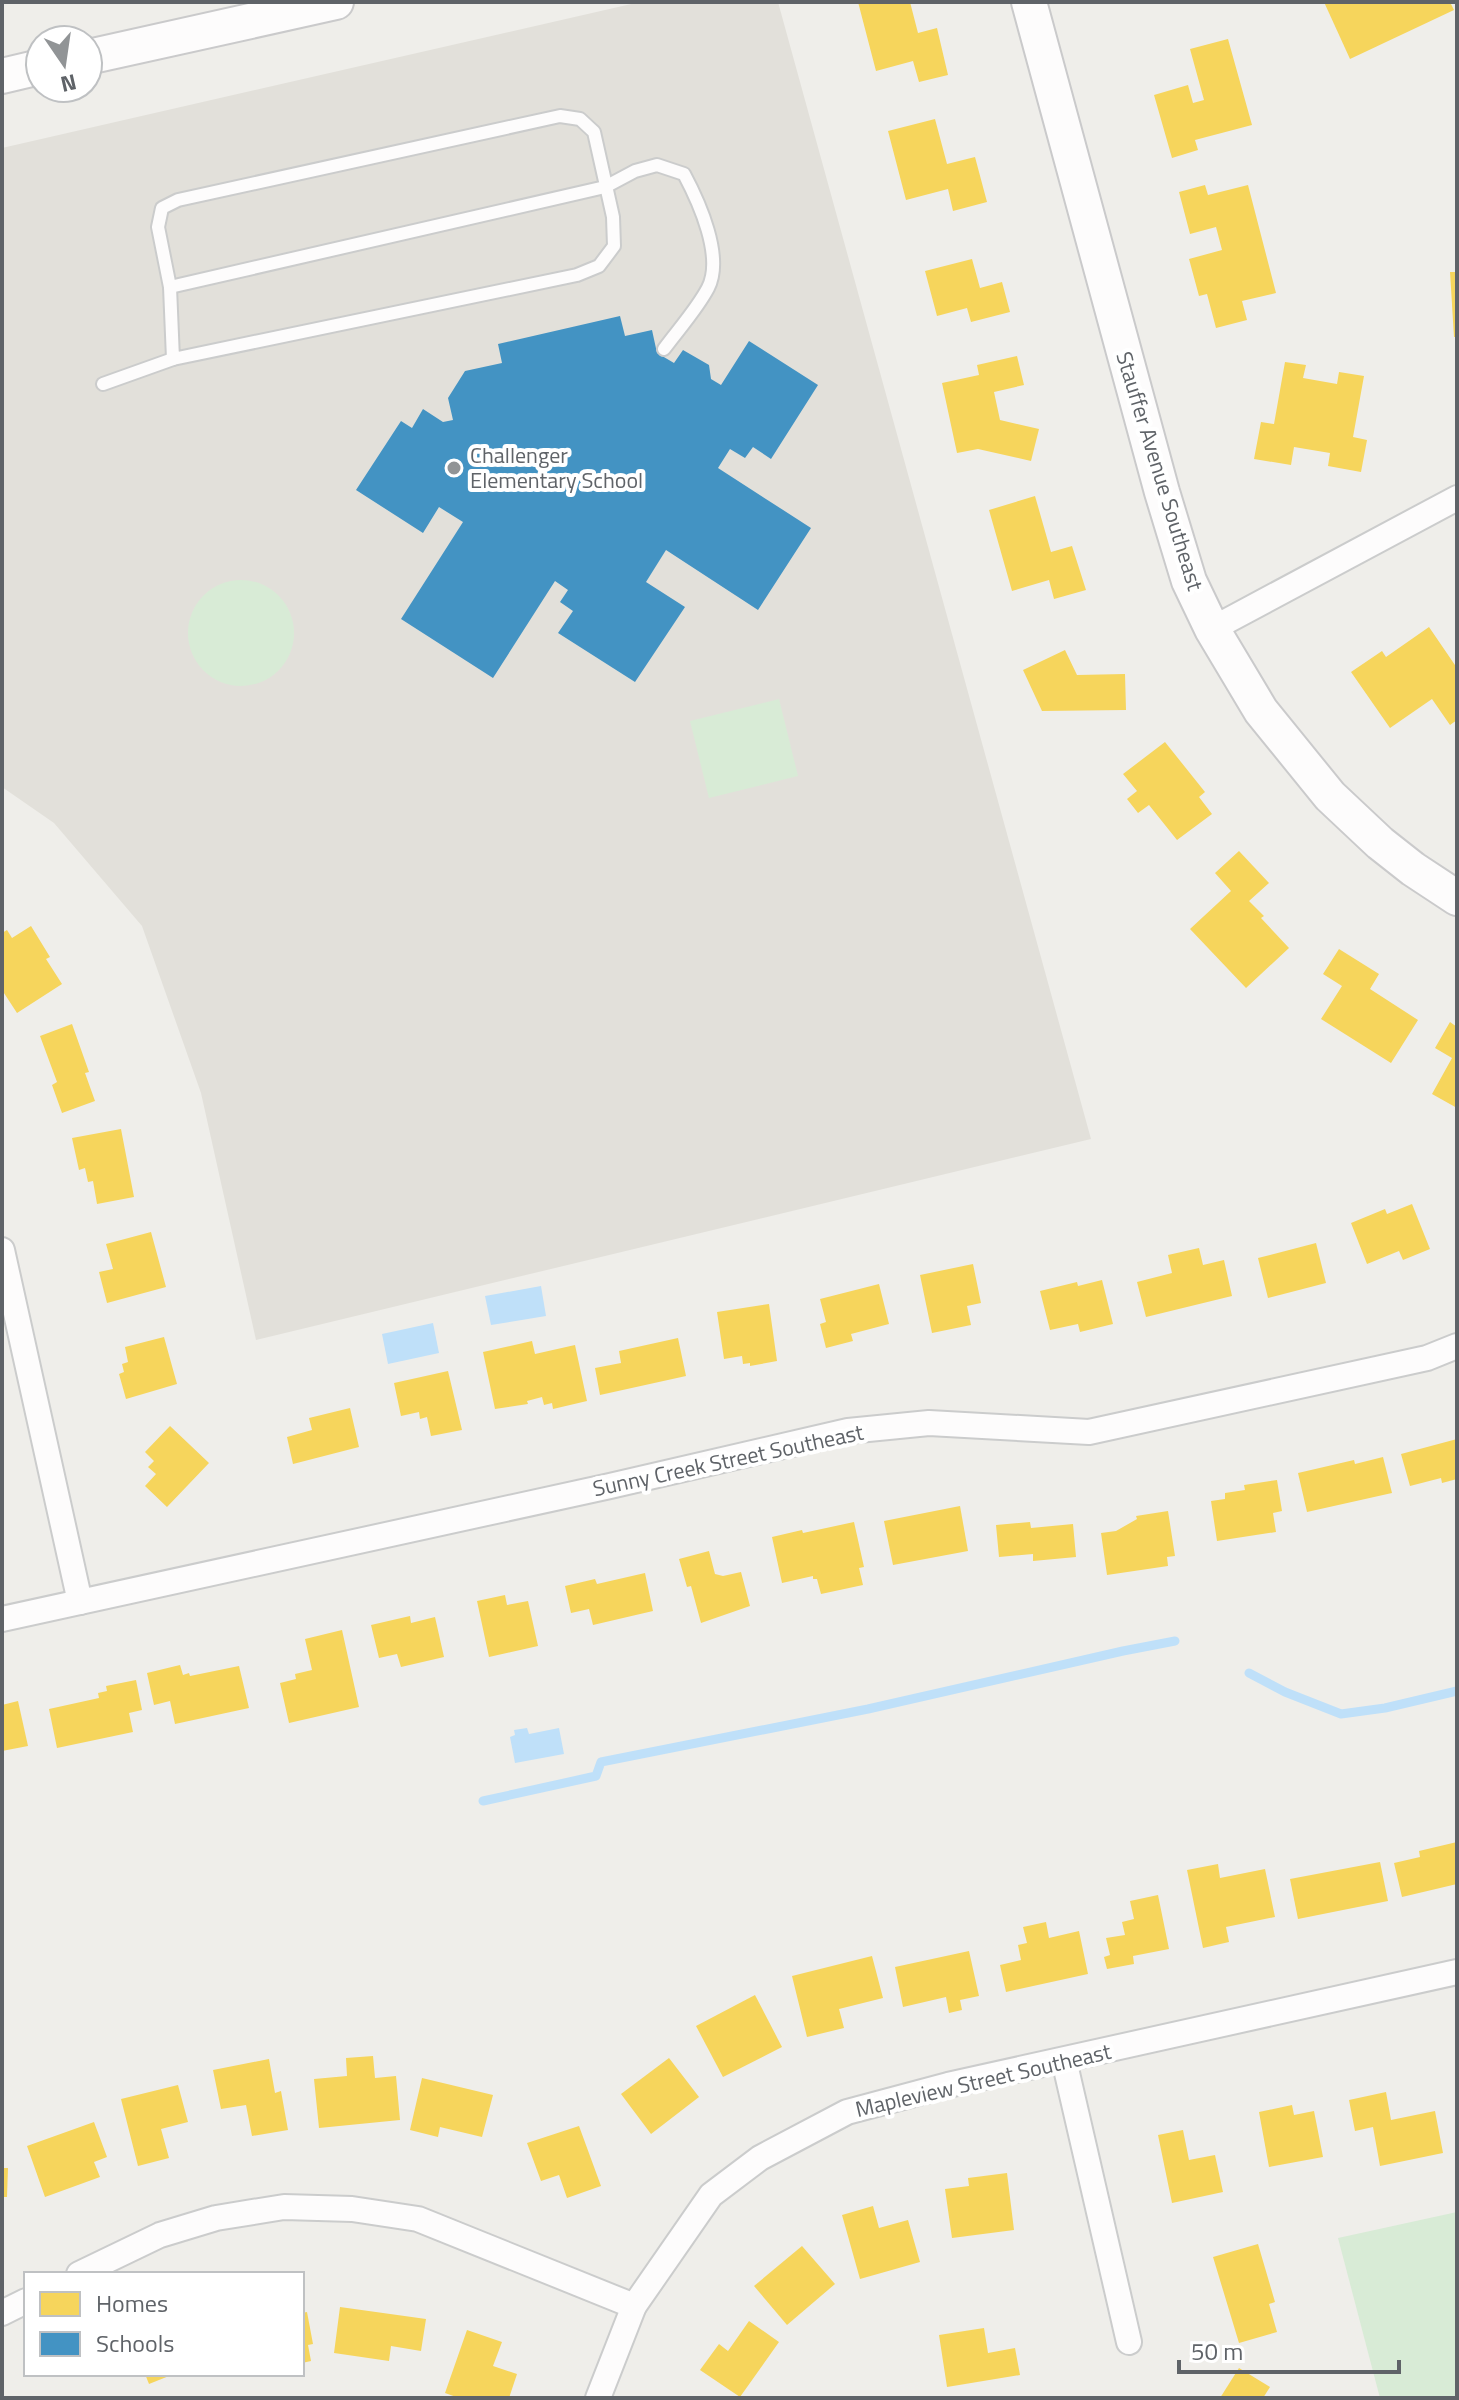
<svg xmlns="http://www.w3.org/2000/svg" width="1459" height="2400" font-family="'Titillium Web',sans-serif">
	<rect width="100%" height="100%" fill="#efeeea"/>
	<!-- education -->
	<polygon fill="#e2e0da" points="640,2 778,2 1091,1139 256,1340 201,1093 142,926 54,823 2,787 2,148"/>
	<!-- green -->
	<g fill="#d8ebd6">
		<circle cx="241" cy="633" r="53"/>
		<polygon points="779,699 798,776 709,798 690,721"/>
		<polygon points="1457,2212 1457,2398 1380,2398 1338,2238"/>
	</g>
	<!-- water -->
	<g fill="#bfe0f9">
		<polygon points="541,1286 546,1316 491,1325 485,1296"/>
		<polygon points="433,1323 439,1353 388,1364 382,1334"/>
		<polygon points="527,1728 529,1734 559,1728 564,1754 515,1763 510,1737 515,1735 514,1730"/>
	</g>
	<!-- homes -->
	<g fill="#f6d55c">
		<polygon points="858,2 910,2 918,33 937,28 948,75 919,82 913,61 876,71"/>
		<polygon points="1324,2 1450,2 1454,10 1350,59"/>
		<polygon points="1228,39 1252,125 1195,140 1198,150 1172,158 1154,95 1188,85 1193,103 1204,100 1190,49"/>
		<polygon points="935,119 947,164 975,157 987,202 953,211 948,189 906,200 888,131"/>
		<polygon points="1205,185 1208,195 1248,185 1276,293 1242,301 1247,320 1216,328 1207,294 1199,296 1189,259 1222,250 1216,227 1190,234 1179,192"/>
		<polygon points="972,259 980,288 1002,282 1010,312 971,322 967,308 937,316 925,271"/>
		<polygon points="1450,272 1457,272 1457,337 1454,337"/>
		<polygon points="1017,356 1024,385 994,392 1000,420 1039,429 1031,461 978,449 957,453 942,383 979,375 977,365"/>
		<polygon points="1285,362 1306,365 1303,378 1337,384 1339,372 1364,376 1353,437 1367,440 1361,472 1328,466 1330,453 1294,447 1291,465 1254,459 1261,422 1274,424"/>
		<polygon points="1035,496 1051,552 1072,546 1086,590 1054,599 1049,580 1012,591 989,510"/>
		<polygon points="1429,627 1457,668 1457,720 1450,725 1432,699 1390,728 1351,672 1382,651 1386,657"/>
		<polygon points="1065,650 1077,675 1125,674 1126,710 1042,711 1023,670"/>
		<polygon points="1165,742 1205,792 1199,797 1212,814 1177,840 1149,805 1138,813 1127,799 1137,791 1123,774"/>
		<polygon points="1239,851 1269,883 1249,901 1264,916 1261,918 1289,948 1246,988 1190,929 1231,891 1215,873"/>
		<polygon points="31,926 50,957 46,959 62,984 17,1013 2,990 2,933 7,930 12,938"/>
		<polygon points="1339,949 1379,974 1370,989 1418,1020 1391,1063 1321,1019 1342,986 1323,974"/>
		<polygon points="1450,1022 1457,1027 1457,1108 1432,1094 1452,1058 1435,1048"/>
		<polygon points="72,1024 89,1072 85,1073 95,1101 62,1113 52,1085 57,1082 40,1036"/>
		<polygon points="121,1129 134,1197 97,1204 93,1181 88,1182 85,1168 79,1170 72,1138"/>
		<polygon points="1412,1204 1430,1249 1403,1260 1399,1251 1367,1264 1351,1223 1385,1209 1387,1214"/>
		<polygon points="151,1232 166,1287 107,1303 99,1272 113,1269 106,1244"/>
		<polygon points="1316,1243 1326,1283 1268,1298 1258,1258"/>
		<polygon points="1199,1248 1203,1265 1224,1260 1232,1296 1146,1317 1137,1282 1172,1273 1168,1255"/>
		<polygon points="973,1264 981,1303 967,1306 971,1325 932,1333 920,1275"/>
		<polygon points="1102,1280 1113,1324 1080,1332 1078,1324 1050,1330 1040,1291 1077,1282 1078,1286"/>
		<polygon points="879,1284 889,1324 851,1334 853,1341 826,1348 820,1324 826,1322 820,1299"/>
		<polygon points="769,1304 777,1361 750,1366 750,1363 743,1364 742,1356 724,1359 717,1312"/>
		<polygon points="164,1337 177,1384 126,1399 119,1374 124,1372 122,1364 128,1362 125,1347"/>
		<polygon points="678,1338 686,1376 600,1395 595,1368 621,1363 619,1351"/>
		<polygon points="532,1341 535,1354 575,1345 587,1401 553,1409 552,1403 544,1405 542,1397 527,1401 528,1404 495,1409 483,1352"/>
		<polygon points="448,1371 462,1430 431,1436 427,1417 420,1419 419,1412 401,1416 394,1383"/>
		<polygon points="350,1408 359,1447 293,1464 287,1437 312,1430 309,1418"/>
		<polygon points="170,1426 209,1463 167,1507 145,1486 156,1474 148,1467 154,1461 145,1452"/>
		<polygon points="1457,1439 1457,1479 1442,1483 1441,1478 1410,1486 1401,1454"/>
		<polygon points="1383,1457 1392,1493 1307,1512 1298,1473 1354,1460 1355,1464"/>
		<polygon points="1277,1480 1282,1511 1273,1513 1276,1532 1217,1541 1211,1501 1225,1499 1225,1493 1245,1490 1244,1485"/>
		<polygon points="960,1506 968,1551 893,1565 884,1521"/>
		<polygon points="1168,1511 1175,1556 1167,1557 1168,1566 1107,1575 1101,1533 1116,1531 1137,1519 1136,1516"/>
		<polygon points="854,1522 864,1567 859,1568 863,1585 821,1594 817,1579 813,1579 813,1576 782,1583 772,1537 802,1530 803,1533"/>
		<polygon points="1030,1522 1031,1528 1073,1524 1076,1557 1033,1561 1033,1554 999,1557 996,1525"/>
		<polygon points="709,1551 715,1574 723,1576 741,1572 750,1606 701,1623 691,1586 687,1587 679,1559"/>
		<polygon points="645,1573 653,1611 593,1625 589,1609 571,1613 565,1586 595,1579 597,1584"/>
		<polygon points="505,1595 507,1605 528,1601 538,1646 489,1657 477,1601"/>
		<polygon points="410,1616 411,1623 435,1617 444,1657 401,1667 397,1654 379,1658 371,1625"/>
		<polygon points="342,1630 359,1707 289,1723 280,1683 296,1679 295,1674 312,1670 305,1639"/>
		<polygon points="180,1665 183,1675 189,1673 190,1676 239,1666 249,1708 175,1724 170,1701 154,1705 147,1673"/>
		<polygon points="136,1680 142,1710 129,1713 133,1732 57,1748 49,1709 99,1698 98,1693 107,1691 106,1686"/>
		<polygon points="18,1701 28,1746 2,1751 2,1705"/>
		<polygon points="1457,1842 1457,1884 1402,1897 1394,1863 1420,1857 1419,1851"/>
		<polygon points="1380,1862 1388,1901 1298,1919 1290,1879"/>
		<polygon points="1218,1864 1220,1878 1265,1869 1275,1917 1226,1927 1229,1942 1203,1948 1187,1870"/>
		<polygon points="1158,1895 1169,1949 1133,1956 1134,1964 1107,1969 1104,1957 1110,1955 1106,1938 1125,1935 1122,1922 1134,1919 1130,1901"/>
		<polygon points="1046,1922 1049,1938 1079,1931 1088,1974 1006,1992 1000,1965 1021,1960 1018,1945 1027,1943 1023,1927"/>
		<polygon points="969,1951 979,1996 960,2000 962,2010 949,2013 946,1997 903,2007 895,1967"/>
		<polygon points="872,1956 883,1998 839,2009 844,2028 807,2037 792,1976"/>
		<polygon points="755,1995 782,2047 723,2077 696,2026"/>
		<polygon points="373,2056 375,2078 396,2076 400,2120 319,2128 314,2079 347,2076 346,2058"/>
		<polygon points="669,2058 699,2097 651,2134 621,2094"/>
		<polygon points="269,2059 275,2093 281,2091 288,2130 252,2136 246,2105 221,2109 213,2070"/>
		<polygon points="422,2078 493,2095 482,2137 440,2127 438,2137 410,2130"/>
		<polygon points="178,2085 188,2122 161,2129 169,2158 138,2166 121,2099"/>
		<polygon points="1386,2092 1391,2120 1435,2111 1443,2153 1380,2166 1373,2127 1355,2131 1349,2100"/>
		<polygon points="1292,2105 1294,2115 1314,2111 1323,2157 1269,2167 1259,2112"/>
		<polygon points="94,2122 107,2157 94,2162 100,2177 45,2197 27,2146"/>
		<polygon points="579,2126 601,2186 567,2198 559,2175 541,2181 527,2143"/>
		<polygon points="1183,2130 1189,2160 1215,2155 1223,2192 1172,2203 1158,2135"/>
		<polygon points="2,2168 8,2168 7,2197 2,2197"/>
		<polygon points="1007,2173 1014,2230 952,2238 945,2189 969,2186 968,2178"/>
		<polygon points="873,2206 879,2228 908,2220 920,2262 860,2279 842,2215"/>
		<polygon points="1258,2244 1275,2302 1269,2304 1277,2332 1239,2343 1213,2257"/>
		<polygon points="802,2246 835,2284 787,2325 754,2286"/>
		<polygon points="340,2307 426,2319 421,2351 391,2346 389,2361 334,2353"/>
		<polygon points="307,2312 313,2344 308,2345 311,2361 302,2363 302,2313"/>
		<polygon points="749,2321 779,2342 740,2397 700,2370 719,2344 728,2351"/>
		<polygon points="984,2328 988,2353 1015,2348 1020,2375 947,2387 939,2335"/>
		<polygon points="467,2330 502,2342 493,2366 517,2374 509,2398 459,2398 445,2393"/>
		<polygon points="1239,2368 1270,2387 1263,2398 1220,2398"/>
		<polygon points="145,2374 174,2374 149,2384"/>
	</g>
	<!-- schools -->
	<polygon fill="#4393c3" points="620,316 625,336 652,330 657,353 674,363 683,350 709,365 711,379 721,385 749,341 818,385 771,459 753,447 745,458 730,449 718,468 811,528 758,610 666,550 646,582 685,607 635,682 558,633 573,611 560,602 568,590 555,581 493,678 401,619 463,522 439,507 423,533 356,490 401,421 412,428 423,409 443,422 453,420 448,398 465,371 502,363 498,344"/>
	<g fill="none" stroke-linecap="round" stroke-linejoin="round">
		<!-- stream -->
		<g stroke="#bfe0f9" stroke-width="9">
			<polyline points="1249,1673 1285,1692 1341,1714 1385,1708 1457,1691"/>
			<polyline points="483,1801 596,1776 601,1762 868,1709 1123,1651 1175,1641"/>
		</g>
		<!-- lane casing -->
		<g stroke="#cbcccc" stroke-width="16">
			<g id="lane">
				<polygon points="560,116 580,119 594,132 613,217 614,246 599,266 577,275 173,359 170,287 158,227 162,208 178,200"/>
				<path d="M170 287 605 187 635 171 657 165 684 174C699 202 724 257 708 288 697 309 678 330 664 349"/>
				<polyline points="103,384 173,359"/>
			</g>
		</g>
		<!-- street casing -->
		<g stroke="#cbcccc" stroke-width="28">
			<g id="street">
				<polyline points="1212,629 1457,498"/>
				<polyline points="2,1250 80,1602"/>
				<polyline points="2,1619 610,1486 848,1431 929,1423 1089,1432 1427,1358 1457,1346"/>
				<polyline points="1064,2060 1129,2342"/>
				<polyline points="79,2274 160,2235 216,2218 284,2207 352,2209 418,2219 634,2306"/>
				<polyline points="2,2313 26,2301"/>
				<polyline points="598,2398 634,2306 711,2195 760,2158 847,2112 948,2085 1457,1972"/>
			</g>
		</g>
		<!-- secondary casing -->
		<g stroke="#cacacb" stroke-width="38">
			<g id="secondary">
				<polyline points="1029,2 1162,492 1189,581 1212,629 1261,711 1330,796 1380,843 1413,869 1457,898"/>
				<polyline points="88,57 336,2"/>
				<polyline points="2,76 40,67"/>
			</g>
		</g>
		<!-- lane -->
		<use href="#lane" stroke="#fdfcfc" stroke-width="12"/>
		<!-- street -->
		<use href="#street" stroke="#fdfcfc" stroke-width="24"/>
		<!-- secondary -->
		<use href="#secondary" stroke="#fdfcfc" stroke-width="34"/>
	</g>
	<!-- markers -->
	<circle fill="#919496" stroke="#fff" stroke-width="3" cx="454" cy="468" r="8"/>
	<g text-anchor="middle" stroke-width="8" stroke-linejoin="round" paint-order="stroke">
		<!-- poi labels -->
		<g font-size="22" fill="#5f6368" stroke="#fff" text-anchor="start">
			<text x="470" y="463">Challenger<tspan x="470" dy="25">Elementary School</tspan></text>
		</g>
		<!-- street labels -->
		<g font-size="22" fill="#5f6368" stroke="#fff">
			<text transform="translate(1160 471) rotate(73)" y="8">Stauffer Avenue Southeast</text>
			<text transform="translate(728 1460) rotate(-12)" y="8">Sunny Creek Street Southeast</text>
			<text transform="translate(983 2080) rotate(-13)" y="8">Mapleview Street Southeast</text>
		</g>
	</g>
	<!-- border -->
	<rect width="1459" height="2400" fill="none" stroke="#5f6368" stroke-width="8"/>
	<!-- legend -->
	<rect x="24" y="2272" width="280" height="104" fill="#ffffff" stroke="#bfc1c3" stroke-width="2"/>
	<rect x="40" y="2292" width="40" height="24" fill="#f6d55c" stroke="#bfc1c3" stroke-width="2"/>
	<text x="96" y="2312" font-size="24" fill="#5f6368">Homes</text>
	<rect x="40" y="2332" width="40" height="24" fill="#4393c3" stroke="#bfc1c3" stroke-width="2"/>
	<text x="96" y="2352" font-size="24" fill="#5f6368">Schools</text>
	<!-- north arrow -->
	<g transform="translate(64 64) rotate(167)"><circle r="38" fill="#ffffff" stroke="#bfc1c3" stroke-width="2"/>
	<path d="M0-6L14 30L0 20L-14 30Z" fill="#919496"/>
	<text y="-12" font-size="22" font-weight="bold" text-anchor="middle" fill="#5f6368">N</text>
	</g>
	<!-- scale -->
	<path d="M1179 2360v12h220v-12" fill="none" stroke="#5f6368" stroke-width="4"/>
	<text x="1191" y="2360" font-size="24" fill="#5f6368" stroke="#ffffff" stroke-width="6" paint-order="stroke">50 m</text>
</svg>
